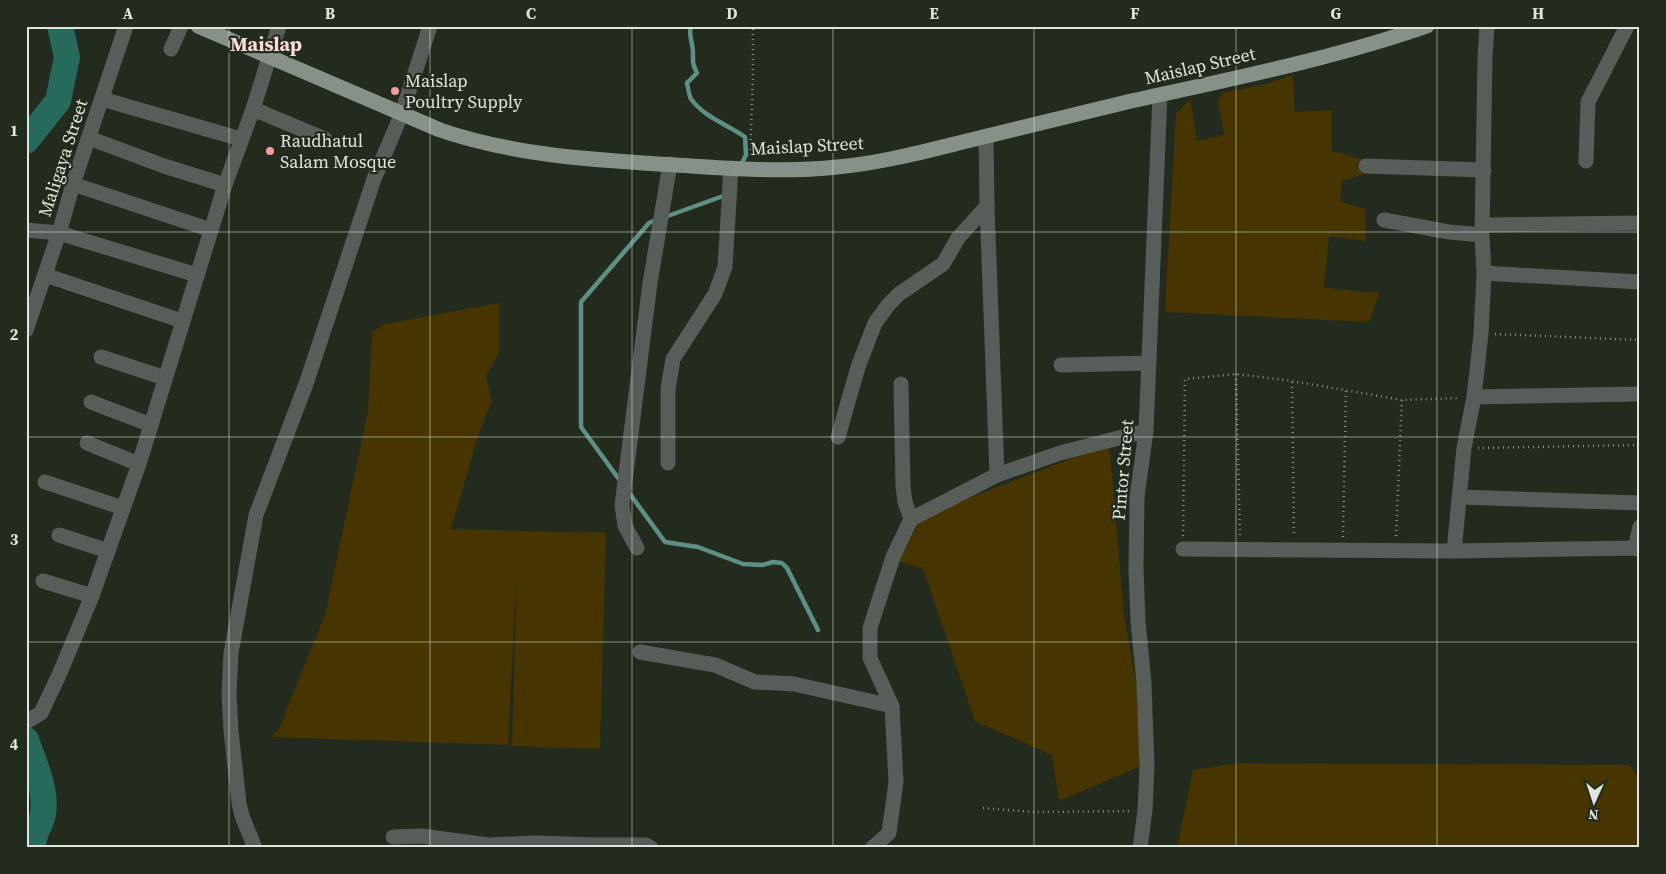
<svg xmlns="http://www.w3.org/2000/svg" width="1666" height="874" font-family="'Source Serif 4',serif">
	<rect width="100%" height="100%" fill="#232a1e"/>
	<!-- green -->
	<g fill="#473500">
		<polygon points="1293,75 1295,112 1332,110 1332,151 1365,160 1363,174 1342,181 1340,201 1365,209 1366,241 1329,236 1324,288 1379,293 1369,322 1165,312 1176,114 1190,99 1197,141 1224,135 1218,101 1222,93 1266,84"/>
		<polygon points="499,303 499,353 486,376 492,401 479,433 451,529 606,533 600,749 512,746 517,568 508,745 271,737 278,731 325,615 368,411 372,332 385,324"/>
		<polygon points="1107,445 1110,452 1124,616 1139,698 1139,767 1059,801 1052,755 975,721 923,568 899,562 917,526 914,519"/>
		<polygon points="1238,763 1629,765 1640,779 1640,848 1177,848 1193,770"/>
	</g>
	<g fill="none" stroke-linecap="round" stroke-linejoin="round">
		<!-- stream -->
		<g stroke="#5e8f83" stroke-width="4.5">
			<path d="M691 26C688 36 693 42 693 52 693 62 692 63 697 73L687 83C688 88 689 95 691 99 705 118 727 124 745 137L746 155 740 167"/>
			<polyline points="665,217 726,195"/>
			<polyline points="621,482 581,427 581,302 649,223 658,219"/>
			<polyline points="627,490 665,542 698,547 743,564 762,565 773,562 782,563 787,568 818,630"/>
		</g>
		<!-- river -->
		<g stroke="#266a5c" stroke-width="26">
			<polyline points="26,141 58,101 67,57 60,26"/>
			<path d="M26 740C34 763 47 789 43 814 40 827 33 833 33 848"/>
		</g>
		<!-- path -->
		<g stroke="#898f85" stroke-width="2.5" stroke-dasharray="1 4" stroke-linecap="butt">
			<polyline points="750,155 753,76 753,26"/>
			<polyline points="1495,334 1640,340"/>
			<polyline points="1236,374 1240,536"/>
			<polyline points="1292,382 1294,536"/>
			<polyline points="1478,448 1640,445"/>
			<polyline points="1183,536 1185,379 1236,374 1292,381 1402,400 1460,398"/>
			<polyline points="1396,536 1402,400"/>
			<polyline points="1343,537 1346,390"/>
			<polyline points="983,808 1034,812 1131,811"/>
		</g>
		<!-- minor -->
		<g stroke="#575d59" stroke-width="15">
			<polyline points="171,49 181,26"/>
			<polyline points="102,99 241,139"/>
			<polyline points="253,109 325,139"/>
			<polyline points="89,138 164,166 225,185"/>
			<polyline points="1586,161 1588,102 1627,26"/>
			<polyline points="1366,166 1484,170"/>
			<polyline points="73,184 211,230"/>
			<polyline points="987,206 997,475"/>
			<polyline points="1384,220 1449,232 1482,235"/>
			<polyline points="1483,225 1640,223"/>
			<polyline points="26,230 59,233 197,275"/>
			<polyline points="1484,273 1640,282"/>
			<polyline points="45,275 182,321"/>
			<polyline points="26,330 59,233 73,184 126,26"/>
			<polyline points="101,357 165,378"/>
			<polyline points="1061,365 1148,363"/>
			<polyline points="901,384 903,486 905,502 911,519"/>
			<polyline points="1474,397 1640,394"/>
			<polyline points="91,402 151,425"/>
			<polyline points="838,437 858,367 875,323 889,304 899,294 943,264 958,238 987,206 986,136"/>
			<polyline points="87,443 139,464"/>
			<polyline points="668,463 668,389 673,359 715,294 725,267 731,168"/>
			<polyline points="45,482 123,508"/>
			<polyline points="1460,497 1640,503"/>
			<polyline points="59,535 108,551"/>
			<polyline points="637,548 625,526 622,505 650,283 670,164"/>
			<polyline points="1635,548 1640,527"/>
			<polyline points="1183,549 1454,551 1635,548 1640,550"/>
			<polyline points="1454,551 1464,448 1474,397 1481,334 1484,273 1482,235 1485,57 1487,26"/>
			<polyline points="43,581 92,596"/>
			<polyline points="640,652 715,665 755,682 794,684 892,706"/>
			<polyline points="26,722 41,713 59,675 92,596 108,551 139,464 225,185 253,109 279,26"/>
			<polyline points="393,837 422,836 488,845 535,843 594,845 646,845 651,848"/>
			<polyline points="255,848 242,816 239,803 231,731 229,694 231,653 256,515 306,384 374,179 402,113 430,26"/>
			<polyline points="872,848 889,833 896,782 892,706 870,658 870,628 893,557 911,519 997,475 1060,453 1146,431"/>
			<polyline points="1140,848 1145,810 1147,767 1144,683 1138,621 1136,569 1137,497 1146,431 1160,95"/>
		</g>
		<!-- major -->
		<path stroke="#869289" stroke-width="15" d="M198 26 440 130C516 156 595 160 675 165 728 168 783 173 837 167 882 163 926 151 971 140 1021 128 1072 115 1123 103 1225 80 1329 60 1427 26"/>
	</g>
	<!-- grid -->
	<path fill="none" stroke="#e0e5dd" stroke-width="1" stroke-opacity="0.55" d="M229 26V848M430 26V848M632 26V848M833 26V848M1034 26V848M1236 26V848M1437 26V848M26 232H1640M26 437H1640M26 642H1640"/>
	<!-- markers -->
	<g fill="#f59b9b" stroke="#232a1e" stroke-width="2">
		<circle cx="395" cy="91" r="5"/>
		<circle cx="270" cy="151" r="5"/>
	</g>
	<g text-anchor="middle" stroke-width="4.5" stroke-linejoin="round" paint-order="stroke">
		<!-- street labels -->
		<g font-size="18" fill="#e0e5dd" stroke="#232a1e">
			<text transform="translate(1200 66) rotate(-13)" y="6">Maislap Street</text>
			<text transform="translate(807 146) rotate(-3)" y="6">Maislap Street</text>
			<text transform="translate(63 158) rotate(-72)" y="6">Maligaya Street</text>
			<text transform="translate(1123 470) rotate(-85)" y="6">Pintor Street</text>
		</g>
		<!-- poi labels -->
		<g font-size="18" fill="#e0e5dd" stroke="#232a1e" text-anchor="start">
			<text x="405" y="87">Maislap<tspan x="405" dy="21">Poultry Supply</tspan></text>
			<text x="280" y="147">Raudhatul<tspan x="280" dy="21">Salam Mosque</tspan></text>
		</g>
		<!-- quarter labels -->
		<g font-size="20" font-weight="bold" fill="#fedad9" stroke="#232a1e">
			<text x="266" y="51">Maislap</text>
		</g>
	</g>
	<!-- border -->
	<rect width="1666" height="874" fill="none" stroke="#232a1e" stroke-width="55"/>
	<!-- north arrow -->
	<g transform="translate(1594 802) rotate(183)" stroke="#232a1e" stroke-width="4" paint-order="stroke">
	<path d="M0-4L9 19L0 12L-9 19Z" fill="#e0e5dd"/>
	<text y="-8" font-size="14" font-weight="bold" text-anchor="middle" fill="#e0e5dd">N</text>
	</g>
	<rect x="28" y="28" width="1610" height="818" fill="none" stroke="#e0e5dd" stroke-width="2"/>
	<g font-size="16" text-anchor="middle" font-weight="bold" fill="#e0e5dd">
		<text x="128" y="19">A</text>
		<text x="330" y="19">B</text>
		<text x="531" y="19">C</text>
		<text x="732" y="19">D</text>
		<text x="934" y="19">E</text>
		<text x="1135" y="19">F</text>
		<text x="1336" y="19">G</text>
		<text x="1538" y="19">H</text>
		<text x="14" y="136">1</text>
		<text x="14" y="340">2</text>
		<text x="14" y="545">3</text>
		<text x="14" y="750">4</text>
	</g>
</svg>
